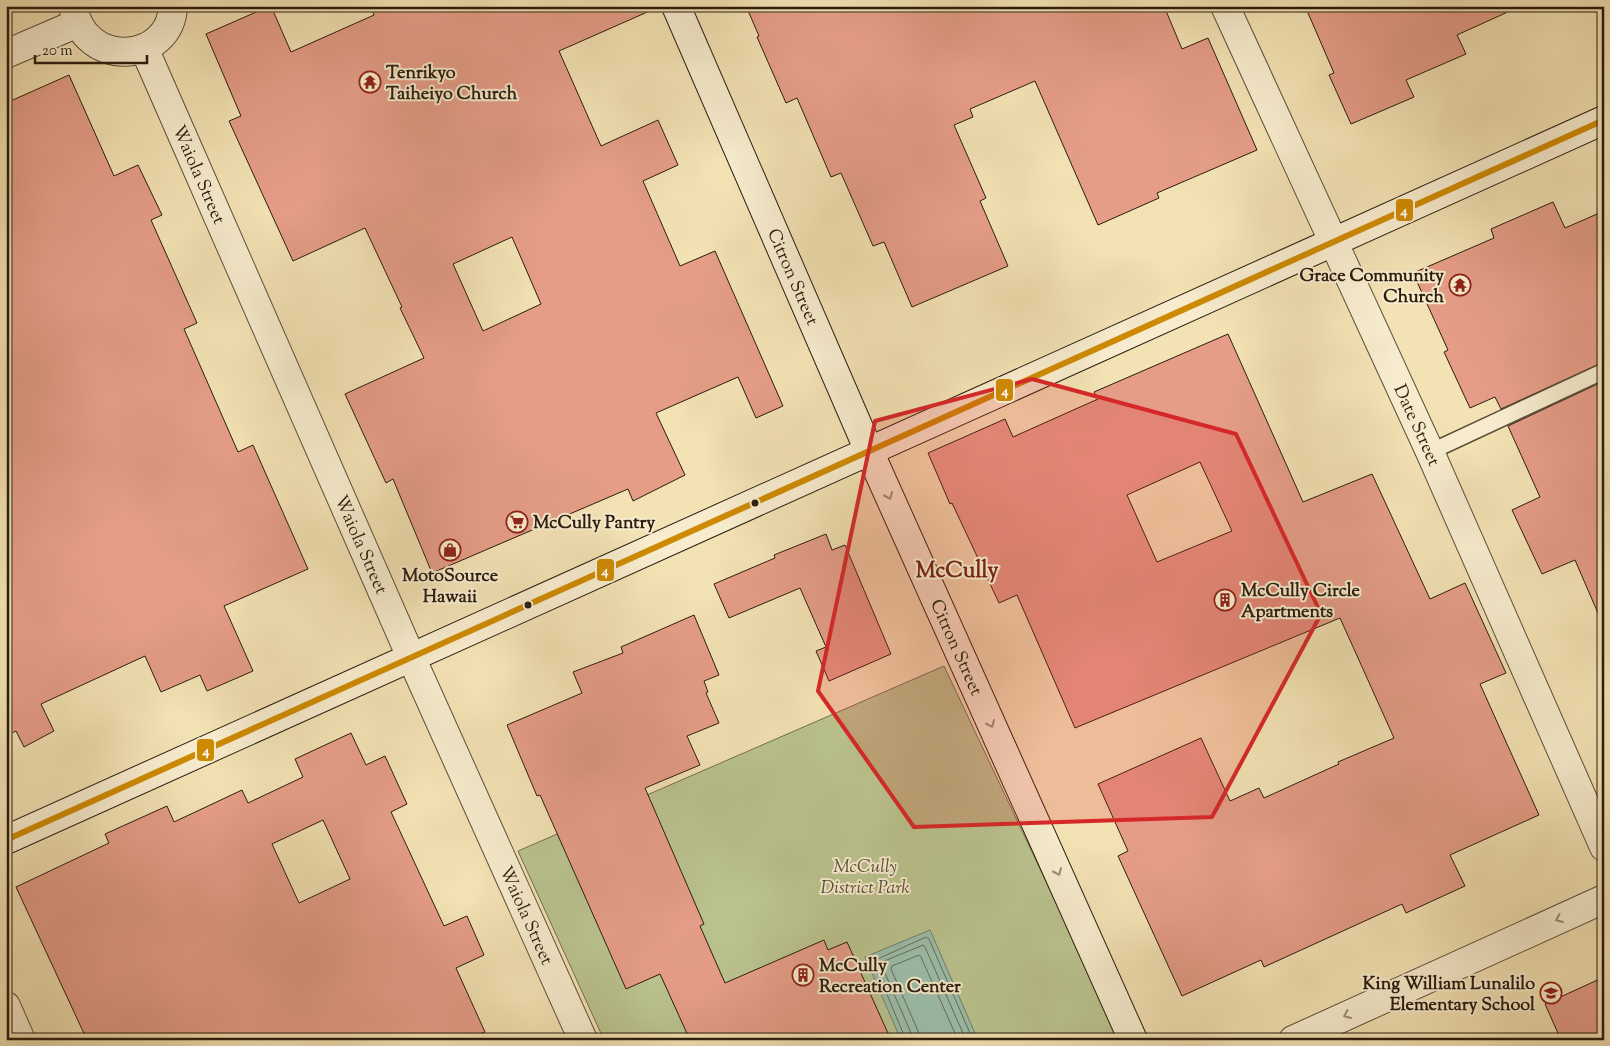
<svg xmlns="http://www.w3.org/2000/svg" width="1610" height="1046" font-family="'Sorts Mill Goudy',serif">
	<rect width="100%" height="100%" fill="#f3e2b4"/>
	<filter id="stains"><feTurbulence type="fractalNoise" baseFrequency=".004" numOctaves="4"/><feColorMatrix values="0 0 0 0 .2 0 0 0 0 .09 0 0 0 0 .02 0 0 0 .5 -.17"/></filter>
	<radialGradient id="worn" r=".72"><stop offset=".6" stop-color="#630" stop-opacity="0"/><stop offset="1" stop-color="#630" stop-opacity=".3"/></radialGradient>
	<!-- green -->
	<polygon fill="#bac38e" stroke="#72704e" points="944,666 1121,1040 604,1040 518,851"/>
	<!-- water -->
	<polygon fill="#9cbeaa" stroke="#6e7d6c" points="930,930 978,1040 901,1040 865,957"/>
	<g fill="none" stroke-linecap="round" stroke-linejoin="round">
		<!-- shore -->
		<g stroke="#636d5c" stroke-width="1">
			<polyline points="906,1040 873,961 926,937 929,939 973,1040"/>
			<polyline points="912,1040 911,1033 881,964 882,962 923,945 925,947 966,1040"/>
			<polyline points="919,1040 918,1031 891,969 892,966 919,955 921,957 958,1040"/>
		</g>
	</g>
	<!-- building -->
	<g fill="#e59d87" stroke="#2a1c0e" fill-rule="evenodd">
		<path d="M270 6H271L291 52 374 15 370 6H661L559 51 601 146 658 120 678 165 643 181 680 266 715 251 783 406 756 418 738 377 656 413 685 475 633 501 628 489 432 573 393 479 386 483 345 394 424 358 400 308 402 307 365 228 293 261 229 121 241 116 206 34ZM512 237 541 304 483 331 453 264Z"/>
		<polygon points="746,6 1164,6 1182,49 1208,38 1257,150 1157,193 1159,198 1098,225 1035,81 970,109 973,117 954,125 986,198 980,201 1008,266 912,307 884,242 873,246 841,173 831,177 797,98 786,103 757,37 759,36"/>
		<polygon points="1305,6 1521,6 1457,35 1466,54 1406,80 1414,97 1351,124 1329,75 1334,73"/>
		<polygon points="69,75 114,176 138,165 162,215 151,220 197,323 184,329 238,452 253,445 308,569 224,606 253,671 207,691 200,675 161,692 145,656 41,704 54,731 24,747 16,731 6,736 6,103"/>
		<polygon points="1553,202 1565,228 1604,211 1604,362 1501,409 1495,397 1470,408 1444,352 1448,350 1413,273 1494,238 1491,229"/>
		<path d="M1228 334 1303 502 1372 474 1430 599 1465 583 1506 673 1480 684 1539 815 1450 855 1465 886 1406 913 1402 904 1264 967 1261 960 1182 996 1118 856 1128 851 1098 784 1201 738 1230 801 1259 788 1264 798 1339 764 1338 762 1394 738 1340 618 1075 728 1017 595 999 603 952 503 950 504 928 453 1005 419 1013 437 1098 399 1094 392ZM1200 462 1232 531 1157 562 1127 495Z"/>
		<polygon points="1604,381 1604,627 1575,560 1542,574 1512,510 1540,497 1508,426"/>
		<polygon points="826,534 832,550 845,545 891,654 829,681 816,651 826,647 800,588 729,618 714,584 775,558 774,555"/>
		<polygon points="694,615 719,675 704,681 708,692 706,693 719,723 687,736 700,765 645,788 704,924 700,926 725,983 824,940 828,950 847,942 891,1040 690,1040 660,974 626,989 540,795 537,796 507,725 582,693 573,672 623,653 621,647"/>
		<path d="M351 733 366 765 385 756 407 804 391 812 444 926 467 916 484 955 456 968 485 1032 468 1040H87L16 887 109 843 105 834 167 806 174 822 242 790 248 803 303 777 295 759ZM323 820 350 879 299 903 272 844Z"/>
		<polygon points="1604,977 1604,1040 1561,1040 1545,1004"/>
	</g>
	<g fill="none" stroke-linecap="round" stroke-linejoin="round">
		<!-- lane casing -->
		<g stroke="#5c4e38" stroke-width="18">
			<polyline id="lane" points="1430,452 1604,371"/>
		</g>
		<!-- street casing -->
		<g stroke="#5c4e38" stroke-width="30">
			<g id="street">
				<path d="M73 6C84 71 171 63 173 6"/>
				<path id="s1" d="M1225 6 1430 452 1604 847"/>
				<path id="s2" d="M144 48 411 657 583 1040"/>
				<polyline points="6,54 78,23"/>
				<polyline points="6,1006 21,1040"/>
				<polyline points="1293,1040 1604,899"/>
			</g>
		</g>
		<!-- secondary casing -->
		<g stroke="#2a1c0e" stroke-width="30">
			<g id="secondary">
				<path id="s3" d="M676 6 869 451 1133 1040"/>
				<polyline points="6,840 1604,120"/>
			</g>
		</g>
		<!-- lane -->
		<use href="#lane" stroke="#f7ecce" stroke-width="15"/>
		<!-- street -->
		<use href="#street" stroke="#f7ecce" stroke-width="28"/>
		<!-- secondary -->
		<use href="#secondary" stroke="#f7ecce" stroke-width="28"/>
		<!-- bus-1 casing -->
		<g stroke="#f7ecce" stroke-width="10">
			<polyline id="bus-1" points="6,840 1604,120"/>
		</g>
		<!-- bus-1 -->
		<use href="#bus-1" stroke="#ce8a03" stroke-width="6"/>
	</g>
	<!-- one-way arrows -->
	<defs><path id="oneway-chevron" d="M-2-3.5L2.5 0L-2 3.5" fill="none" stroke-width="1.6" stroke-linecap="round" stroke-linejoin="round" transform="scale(1.25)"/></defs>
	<g stroke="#9b8e78">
		<use href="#oneway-chevron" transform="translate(889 496) rotate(66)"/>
		<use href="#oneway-chevron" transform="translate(991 724) rotate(66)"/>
		<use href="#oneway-chevron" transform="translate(1058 872) rotate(66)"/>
		<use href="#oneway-chevron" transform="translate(1559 919) rotate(156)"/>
		<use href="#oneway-chevron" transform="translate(1347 1015) rotate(156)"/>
	</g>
	<!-- marked area -->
	<path fill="#d62828" fill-opacity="0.2" stroke="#d62828" stroke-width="4" stroke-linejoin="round" d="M1032 379 1236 434 1321 614 1212 817 914 827 818 691 875 421Z"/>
	<!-- icons -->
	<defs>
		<g id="temple-ring" transform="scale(1.125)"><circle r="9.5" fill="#f7ecce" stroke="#8f2418" stroke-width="1.5"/><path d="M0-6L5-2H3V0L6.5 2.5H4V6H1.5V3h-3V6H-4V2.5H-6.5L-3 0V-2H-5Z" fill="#8f2418"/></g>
		<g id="supermarket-ring" transform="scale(1.125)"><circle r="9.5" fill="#f7ecce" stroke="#8f2418" stroke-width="1.5"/><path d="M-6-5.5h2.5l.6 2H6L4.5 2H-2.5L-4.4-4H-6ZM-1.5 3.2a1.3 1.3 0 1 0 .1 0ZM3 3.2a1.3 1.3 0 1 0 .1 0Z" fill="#8f2418"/></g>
		<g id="shop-ring" transform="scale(1.125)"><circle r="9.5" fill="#f7ecce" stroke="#8f2418" stroke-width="1.5"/><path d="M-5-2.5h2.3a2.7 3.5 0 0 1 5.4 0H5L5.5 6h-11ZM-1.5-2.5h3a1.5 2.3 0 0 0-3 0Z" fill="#8f2418"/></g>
		<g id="building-ring" transform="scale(1.125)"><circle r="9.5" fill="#f7ecce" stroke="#8f2418" stroke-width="1.5"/><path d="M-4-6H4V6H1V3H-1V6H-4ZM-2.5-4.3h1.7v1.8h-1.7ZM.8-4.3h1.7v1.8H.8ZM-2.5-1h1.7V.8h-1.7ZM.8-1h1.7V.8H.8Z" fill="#8f2418"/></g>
		<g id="school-ring" transform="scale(1.125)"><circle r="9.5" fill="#f7ecce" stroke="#8f2418" stroke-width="1.5"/><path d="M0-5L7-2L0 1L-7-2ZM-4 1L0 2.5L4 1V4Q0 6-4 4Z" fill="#8f2418"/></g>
	</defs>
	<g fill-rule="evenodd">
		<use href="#temple-ring" x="370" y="82"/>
		<use href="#temple-ring" x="1460" y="285"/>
		<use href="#supermarket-ring" x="517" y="522"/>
		<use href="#shop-ring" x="450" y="550"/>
		<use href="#building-ring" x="1225" y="600"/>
		<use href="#building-ring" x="803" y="975"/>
		<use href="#school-ring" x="1551" y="993"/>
	</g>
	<!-- markers -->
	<g fill="#2a1c0e" stroke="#f7ecce" stroke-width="2">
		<circle cx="755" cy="503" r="4.5"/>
		<circle cx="528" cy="605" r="4.5"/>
	</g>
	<g text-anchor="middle" stroke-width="4" stroke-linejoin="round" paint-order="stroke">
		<!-- poi labels -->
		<g font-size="18" font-weight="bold" fill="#2a1c0e" stroke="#f7ecce" text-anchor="start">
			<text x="386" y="78">Tenrikyo<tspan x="386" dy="21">Taiheiyo Church</tspan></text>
			<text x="1444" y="281" text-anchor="end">Grace Community<tspan x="1444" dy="21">Church</tspan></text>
			<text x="533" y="528">McCully Pantry</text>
			<text x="450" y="581" text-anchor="middle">MotoSource<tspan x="450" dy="21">Hawaii</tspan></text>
			<text x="1241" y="596">McCully Circle<tspan x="1241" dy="21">Apartments</tspan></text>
			<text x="819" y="971">McCully<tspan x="819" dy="21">Recreation Center</tspan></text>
			<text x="1535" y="989" text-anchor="end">King William Lunalilo<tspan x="1535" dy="21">Elementary School</tspan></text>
		</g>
		<!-- street labels -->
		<g font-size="18" fill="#2a1c0e" stroke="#f7ecce">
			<text dy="6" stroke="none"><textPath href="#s2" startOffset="138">Waiola Street</textPath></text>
			<text dy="6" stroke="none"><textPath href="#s3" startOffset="295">Citron Street</textPath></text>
			<text dy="6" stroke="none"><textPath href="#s1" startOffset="461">Date Street</textPath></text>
			<text dy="6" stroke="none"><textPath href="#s2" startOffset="542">Waiola Street</textPath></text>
			<text dy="6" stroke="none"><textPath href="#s3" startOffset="700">Citron Street</textPath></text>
			<text dy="6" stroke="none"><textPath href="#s2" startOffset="948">Waiola Street</textPath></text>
		</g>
		<!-- park labels -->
		<g font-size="18" font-style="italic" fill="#554e34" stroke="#f7ecce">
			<text x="865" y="872">McCully<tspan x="865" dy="21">District Park</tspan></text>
		</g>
		<!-- district labels -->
		<g font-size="22" font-weight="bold" fill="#7a1f14" stroke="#f7ecce">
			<text x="957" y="577">McCully</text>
		</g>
	</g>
	<g stroke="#f7ecce" stroke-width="2">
		<rect x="1395" y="198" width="19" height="24" rx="5" fill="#ce8a03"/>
		<rect x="995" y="378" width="19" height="24" rx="5" fill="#ce8a03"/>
		<rect x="596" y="558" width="19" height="24" rx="5" fill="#ce8a03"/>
		<rect x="196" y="738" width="19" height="24" rx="5" fill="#ce8a03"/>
	</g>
	<g font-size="14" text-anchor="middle" font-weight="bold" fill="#fff">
		<text x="1404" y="215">4</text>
		<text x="1005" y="395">4</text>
		<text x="605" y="575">4</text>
		<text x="206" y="755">4</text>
	</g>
	<!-- margin -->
	<rect width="1610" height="1046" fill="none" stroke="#f3e2b4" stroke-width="25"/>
	<rect x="8" y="8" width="1595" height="1031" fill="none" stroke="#2a1c0e" stroke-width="2.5"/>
	<rect x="12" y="12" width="1585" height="1021" fill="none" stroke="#2a1c0e"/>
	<!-- scale -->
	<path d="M35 55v8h112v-8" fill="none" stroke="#2a1c0e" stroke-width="2.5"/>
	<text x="42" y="55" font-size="15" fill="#2a1c0e" stroke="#f7ecce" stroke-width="4" paint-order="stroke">20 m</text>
	<rect width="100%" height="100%" filter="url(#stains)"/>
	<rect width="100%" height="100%" fill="url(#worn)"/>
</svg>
